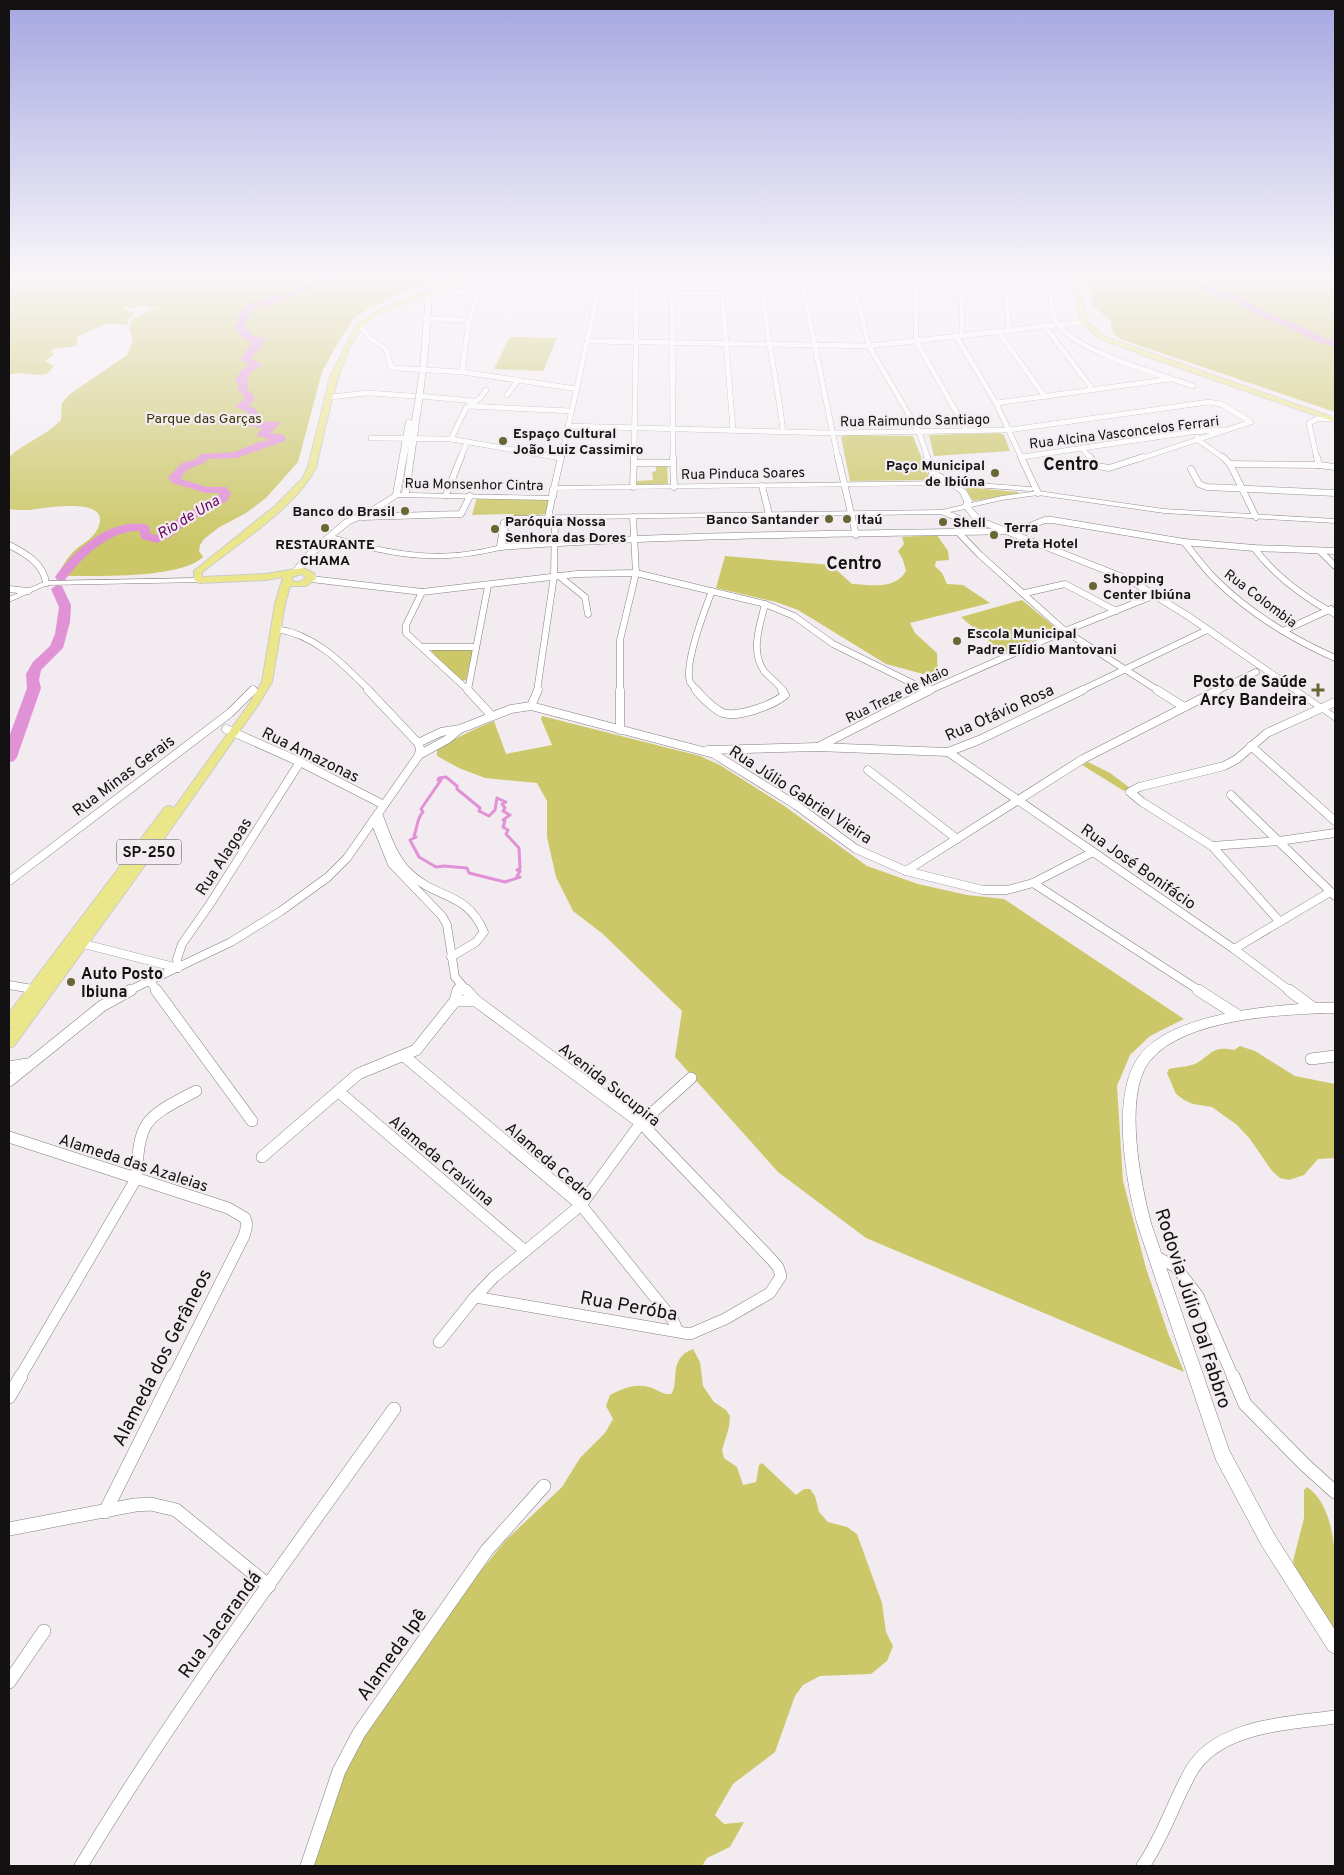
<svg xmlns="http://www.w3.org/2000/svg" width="1344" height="1875" font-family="Overpass,sans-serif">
	<rect width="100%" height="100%" fill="#f2ecf1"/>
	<!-- green -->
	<g fill="#ccc86a">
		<path d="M9 278H434L436 279 433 283 408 289 388 300 369 308 354 318 337 344 322 372 298 462 266 498 246 513 218 528 204 539 200 545 199 551 203 557C182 578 101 576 70 576L59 573C63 565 68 557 74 551 81 544 92 540 97 530 116 494 42 509 28 510 22 510 15 510 9 509V457C25 442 46 436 61 420L62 403 70 394 127 355 133 340 129 328 132 320 136 317 160 307 149 308 144 305 135 308 125 307 124 309 130 311 134 315 127 320 129 325 105 324 77 337V346L52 349 51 352 54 354 45 361 54 366 47 374C35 377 20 370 9 375Z"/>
		<polygon points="1087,278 1335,278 1335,412 1120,339 1113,333 1110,320 1091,304 1093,297"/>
		<polygon points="510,337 557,338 543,371 494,369"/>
		<polygon points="999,433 1004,435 1010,451 934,456 929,435"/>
		<polygon points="848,435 913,436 930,480 850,481 841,437"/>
		<polygon points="667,464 668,484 636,486 637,481 653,480 652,472 656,471 656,465"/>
		<polygon points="965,487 1018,492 1018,494 973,501"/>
		<polygon points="477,497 550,498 546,514 514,517 514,514 472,515"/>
		<path d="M937 535 948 551 949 560 936 561 935 566 942 573 947 584 963 585 990 603 910 623 915 633 937 653 938 678 886 664 798 610 776 602 716 588 725 556 831 565 852 584C871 585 895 590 906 571L903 560 898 551 904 544 902 537Z"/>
		<polygon points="1022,600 1056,628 1031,641 1003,653 961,617"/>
		<polygon points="473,649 466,680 461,681 432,652 432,650"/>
		<path d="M542 716 700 756 720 765 783 805 867 866 918 884 967 895 1004 899 1184 1019 1150 1036 1130 1055 1117 1086 1123 1181 1146 1268 1168 1333 1184 1372 866 1238 778 1172 675 1057 682 1011 603 934 573 911 556 877 547 837V801L537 783 485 778 459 768 437 756V750C455 738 474 729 494 721L506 754 552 745 541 719Z"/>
		<polygon points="1088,762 1110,773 1130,788 1124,791 1082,765"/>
		<path d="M1240 1046 1255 1051 1295 1076 1335 1084V1158L1318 1159 1304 1175 1289 1180 1280 1178 1272 1171 1250 1139 1237 1125 1212 1107 1193 1104 1184 1100 1176 1094 1167 1073 1169 1069C1177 1067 1189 1067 1197 1063 1213 1053 1213 1046 1234 1050Z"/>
		<path d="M693 1349 700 1362 703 1386 714 1402 726 1410 730 1416 729 1427 722 1450 724 1458 737 1467 743 1485 756 1482 759 1465 762 1463 796 1495 804 1489H810L815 1496 819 1512 828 1522 847 1527 857 1534 882 1603 886 1632 893 1646 887 1661 871 1674 820 1676 803 1685 795 1696 775 1752 733 1784 715 1815 724 1824 744 1822 730 1847 707 1858 702 1866H305L350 1751 428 1635 506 1540 562 1487 580 1458 605 1433 613 1419 606 1406 610 1395C621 1389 635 1383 649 1387 657 1389 662 1395 671 1394 680 1384 667 1358 693 1349Z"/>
		<path d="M1307 1487C1344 1512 1335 1592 1335 1633L1299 1591 1293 1561 1304 1518V1490Z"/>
	</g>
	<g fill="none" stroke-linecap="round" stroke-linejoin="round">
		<!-- stream -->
		<path stroke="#e191d6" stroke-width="3" d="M446 777 457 786V789L480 808 479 811 489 816 495 810 497 798 506 802 502 804 505 808 503 811 510 815 503 820 505 821 503 827 508 830 506 834 519 848 520 868 517 870 520 871 517 876 520 877 505 882 469 873 467 868 444 866 436 867 419 857 410 840 416 837 414 835C418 828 416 819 423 812L421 809 441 780H438L439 778Z"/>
		<!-- river -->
		<g fill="#e191d6" fill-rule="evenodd">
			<path d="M329 278H340L287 297 270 305 253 308 245 326 253 336 263 338 265 340 261 344 263 346C260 350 256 351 251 358L262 365 250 373 246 380 249 382 247 389 254 395V401L248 406 255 408 258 413 256 421 279 422 280 424 270 433 284 435 286 439 285 441 236 458 208 459C200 469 187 464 181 479L207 487H226L231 493 227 501 189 522 171 537 157 543 142 539 139 531C110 530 81 558 65 580H57L55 577C74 550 112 516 148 525L151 534 156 535 181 516 218 497 219 493H206L172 483 168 477 182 463 197 459 201 454 234 452 259 442 271 440 258 436 257 434 263 428C256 428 248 427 244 421L248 413 235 406 244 400V396L237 389 239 384 235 381 242 369 250 365 241 359 252 342C243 340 238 333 235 326L240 320 237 318 247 304C275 298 302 287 329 278Z"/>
			<polygon points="1181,278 1191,278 1224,293 1239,297 1263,311 1307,329 1323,338 1335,341 1335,347 1317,342 1301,333 1257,315 1233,301 1218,297"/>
			<polygon points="57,585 62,586 71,605 70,622 63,648 41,670 39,680 41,688 17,757 14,761 9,762 9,737 27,688 26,674 33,662 50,646 55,634 59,607 51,589"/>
		</g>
		<!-- street-far4 casing -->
		<g stroke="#847f83" stroke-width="5.5">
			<g id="street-far4">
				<polyline points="554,278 588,290 601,290"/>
				<polyline points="672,278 673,459"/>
				<polyline points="721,278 733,430"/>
				<path d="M761 278C765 329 777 380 783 431"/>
				<polyline points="801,278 838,459"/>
				<polyline points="847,278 855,291 869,346 919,432 928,459"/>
				<polyline points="962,278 962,335"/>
				<polyline points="1005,278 1009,329"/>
				<path d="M1049 278C1051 291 1050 312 1057 323 1076 352 1160 374 1193 386"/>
				<polyline points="916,290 916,341 967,431"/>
				<polyline points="432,291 465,292 477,298 469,320 462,372"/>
				<polyline points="671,293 722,293"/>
				<polyline points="424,319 469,320"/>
				<polyline points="359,325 370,338 386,349 391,367 394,368 462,372 577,389"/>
				<polyline points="1044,325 1093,390"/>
				<polyline points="998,331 1045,397"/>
				<polyline points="956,336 996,403 1022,459"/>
				<polyline points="588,341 869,346 1084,322"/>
				<polyline points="507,395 518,380"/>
				<polyline points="419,396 474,401"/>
				<polyline points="330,397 368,393 413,396"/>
				<polyline points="996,403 1171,379"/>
				<polyline points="468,406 571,411"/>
				<polyline points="568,426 832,433 1009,430 1209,402 1221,404 1251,422 1139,459"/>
				<polyline points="1197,437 1198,440 1225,459"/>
				<polyline points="371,438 451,439 561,458"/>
				<polyline points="451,439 466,408 480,398 486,390"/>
				<polyline points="1082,448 1091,459"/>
				<polyline points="1022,457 1191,432 1222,430"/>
				<polyline points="460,459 467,442"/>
				<polyline points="561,459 596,301 606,278"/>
				<polyline points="634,459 637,278"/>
				<polyline points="1317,459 1309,423 1317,419 1334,419"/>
			</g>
		</g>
		<!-- street-far3 casing -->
		<g stroke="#847f83" stroke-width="7">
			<g id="street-far3">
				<polyline points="557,457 561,458"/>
				<polyline points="673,457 674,487"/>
				<polyline points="838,457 856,535"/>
				<polyline points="927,457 932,472 933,484"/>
				<polyline points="1021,457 1038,493"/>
				<polyline points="1090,457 1097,466 1109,468 1143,457"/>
				<polyline points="1223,457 1230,464 1256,517"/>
				<polyline points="1317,457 1319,465"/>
				<polyline points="634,463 673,463"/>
				<polyline points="1230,464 1319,465 1335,467"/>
				<polyline points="1191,469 1199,484 1207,487 1335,493"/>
				<polyline points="932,472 951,483"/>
				<polyline points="762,486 769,514"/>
				<polyline points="633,487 634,457"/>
				<polyline points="554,488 561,457"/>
				<polyline points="446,495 461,457"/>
				<polyline points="362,517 461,514 470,496"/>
				<polyline points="548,518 552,498"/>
				<polyline points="958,532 980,555 1065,631 1159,691"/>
				<path d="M1184 542C1194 554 1203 567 1214 578 1248 612 1290 638 1335 658"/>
				<path d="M9 545C25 553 44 564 46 583"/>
				<path d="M501 547C672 534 845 534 1017 531L1045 520H1052L1184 542 1254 548 1335 551"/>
				<path d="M1254 548C1276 577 1303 597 1335 614"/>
				<polyline points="1320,551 1335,566"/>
				<polyline points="559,576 585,597 588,614"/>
				<polyline points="311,579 422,592 577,574 636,573 765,604 794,616 833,644 928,691"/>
				<polyline points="9,589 28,591"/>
				<polyline points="422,592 406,625 406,633 469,691"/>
				<polyline points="1025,593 1065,584 1116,611"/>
				<path d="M765 604C760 625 750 651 764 671 770 678 778 683 783 691"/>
				<path d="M276 629C315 634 343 664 370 691"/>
				<polyline points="1283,631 1331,609"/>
				<polyline points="423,647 476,647"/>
				<polyline points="468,690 488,586"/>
				<polyline points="537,691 554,576 555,518"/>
				<polyline points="620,691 620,640 636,573 633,517"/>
				<path d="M697 691C695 688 692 685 690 682 684 664 705 609 712 591"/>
				<polyline points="928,691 1065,631 1155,595"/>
				<polyline points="1080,691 1207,630"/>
				<polyline points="1216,691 1256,672"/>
			</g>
		</g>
		<!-- street-far2 casing -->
		<g stroke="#847f83" stroke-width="9">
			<g id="street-far2">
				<polyline points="468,690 492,716"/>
				<polyline points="620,690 620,730"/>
				<path d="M696 690C703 698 713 709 723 713 738 718 773 705 785 695L782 690"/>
				<polyline points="926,690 928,691"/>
				<polyline points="1157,690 1184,707"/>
				<polyline points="531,706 538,690"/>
				<polyline points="226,729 300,762 384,805"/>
				<polyline points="418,743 441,732 460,729 511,709 531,706 714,754 796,805 856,849 906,871 983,890 1007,890 1033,883 1093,852"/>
				<polyline points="1251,746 1335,821"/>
				<polyline points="818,747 930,690"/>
				<polyline points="708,750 817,747 948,752 979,740 1083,690"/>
				<polyline points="948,752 1234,949 1290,991"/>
				<polyline points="419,755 448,739 460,729"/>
				<polyline points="868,770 957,839"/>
				<polyline points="1231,795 1335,896"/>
				<path d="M378 814C386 834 392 856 408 872 436 900 466 890 484 932L476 942 451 957"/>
				<polyline points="374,819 392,864 442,916 447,925 455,977 467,991"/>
				<polyline points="1212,846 1279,841 1335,833"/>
				<polyline points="906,871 1083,759 1218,690"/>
				<polyline points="9,881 230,713 253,690"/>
				<polyline points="1033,883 1200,991"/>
				<polyline points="1280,922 1212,846 1142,802 1130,792 1139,787 1224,766 1237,759 1267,733 1335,702"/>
				<polyline points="80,943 178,968"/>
				<polyline points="1234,949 1330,892"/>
				<polyline points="178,968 177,959 182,944 210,904 300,762"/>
				<polyline points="150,981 157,991"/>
				<polyline points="9,985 38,990"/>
				<polyline points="128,991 231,942 281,911 328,877 347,858 419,755 420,748 418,743 368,690"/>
				<polyline points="458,991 460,984"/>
			</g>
		</g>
		<!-- street-far1 casing -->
		<g stroke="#847f83" stroke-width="12">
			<g id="street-far1">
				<polyline points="156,990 252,1121"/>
				<polyline points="466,990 476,1001"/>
				<polyline points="1198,990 1237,1015"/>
				<polyline points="1289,990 1312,1007"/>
				<polyline points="455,1001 476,1001 641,1123 772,1260 778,1267 781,1276 770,1293 725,1319 690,1334 475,1297"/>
				<polyline points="404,1056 581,1205 673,1320 677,1330"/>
				<polyline points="1311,1059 1335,1056"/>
				<polyline points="9,1067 27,1064"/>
				<polyline points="9,1081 102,1006 131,990"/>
				<polyline points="339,1092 525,1251"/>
				<polyline points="9,1137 228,1208 245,1218 247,1225 244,1236 173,1377"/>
				<polyline points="262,1157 358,1074 416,1050 455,1001 458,990"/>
				<polyline points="1155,1256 1176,1267 1198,1296 1233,1377"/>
				<polyline points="439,1342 475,1297 494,1277 581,1205 641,1123 691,1078"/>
				<path d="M20 1377 136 1179C140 1119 143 1119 196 1091"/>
			</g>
		</g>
		<!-- street casing -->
		<g stroke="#847f83" stroke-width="14">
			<g id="street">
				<polyline points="1233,1376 1245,1404 1305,1465 1335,1492"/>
				<polyline points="9,1397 21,1376"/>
				<polyline points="105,1512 173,1376"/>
				<polyline points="9,1529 135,1505 151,1504 176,1510 269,1586"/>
				<polyline points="9,1682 44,1631"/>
				<path d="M81 1866C176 1708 287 1560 394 1409"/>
				<polyline points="307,1866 339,1771 359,1733 487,1550 544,1486"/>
				<path d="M1143 1866C1163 1837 1173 1804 1190 1773 1216 1725 1287 1724 1335 1717"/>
			</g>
		</g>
		<!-- secondary casing -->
		<g stroke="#847f83" stroke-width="1">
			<g id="secondary">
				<path d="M429 290 432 292C430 360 418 426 409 493L549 496 550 488 554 486 951 481 1031 487 1035 489 1031 491 959 486 966 490 972 501 971 503 1002 496 1038 491 1164 509 1335 519V523L1164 513 1038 495 1002 500 971 507 981 518 1133 578 1191 614 1335 714V721L1185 618 1127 582 975 522 965 509 950 512 985 526V530H979L941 514 511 520 509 522 504 549C436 566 397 558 331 540L312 557 298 574H292L291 572 306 553 344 520 369 509 393 494 406 421 409 419 412 421 420 370 426 292ZM409 446 402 493H400ZM949 485 960 493 964 501 963 505 942 510 509 516 501 521 497 546C437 561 394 552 335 536L350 524 375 513 398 497 552 500 556 498 557 490Z"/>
				<polygon points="199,578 203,580 202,582 47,585 9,602 9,597 46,581"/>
				<path d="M1315 1003H1335V1013C1283 1014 1183 1018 1149 1062 1123 1096 1141 1185 1151 1223L1229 1450 1274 1534 1335 1630V1654L1329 1651 1262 1546 1216 1460 1137 1223C1126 1180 1110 1093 1140 1055 1172 1014 1265 1006 1315 1003Z"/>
			</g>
		</g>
		<!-- primary casing -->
		<g stroke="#cbcbcb" stroke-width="2">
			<g id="primary">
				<path d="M452 278H459C434 298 399 302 372 318 341 336 325 432 316 467 298 506 236 545 202 572V577L265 574 303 568 314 573 316 579 306 586H290L285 604 272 682 258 705 154 853 14 1046 9 1048V1032L12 1027 9 1028V1013L165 807 169 806 174 808 249 704 262 682 275 604 283 577 265 580 199 583 194 580V571L275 506 302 479 308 467 330 377 357 324 381 309 427 291ZM302 574 306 578 299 582 292 581V577Z"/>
				<polygon points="1073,278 1079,278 1087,321 1103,336 1335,418 1335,422 1151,358 1099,338 1081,322"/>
			</g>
		</g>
		<!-- street-far4 -->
		<use href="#street-far4" stroke="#fff" stroke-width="5"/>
		<!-- street-far3 -->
		<use href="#street-far3" stroke="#fff" stroke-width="6"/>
		<!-- street-far2 -->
		<use href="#street-far2" stroke="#fff" stroke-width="8"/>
		<!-- street-far1 -->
		<use href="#street-far1" stroke="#fff" stroke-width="11"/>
		<!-- street -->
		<use href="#street" stroke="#fff" stroke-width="13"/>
		<!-- secondary -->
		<use href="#secondary" fill="#fff" fill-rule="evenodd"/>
		<!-- primary -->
		<use href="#primary" fill="#ebe689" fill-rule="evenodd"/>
	</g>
	<!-- sky -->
	<linearGradient id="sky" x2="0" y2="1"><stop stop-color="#a5a6e1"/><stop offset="0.51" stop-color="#f9f6f9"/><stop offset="1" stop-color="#f9f6f9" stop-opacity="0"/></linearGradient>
	<rect width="1344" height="540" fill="url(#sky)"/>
	<!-- markers -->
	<g fill="#686632" stroke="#f2ecf1" stroke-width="2">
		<circle cx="503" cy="441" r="5"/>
		<circle cx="995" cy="473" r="5"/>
		<circle cx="405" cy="511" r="5"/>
		<circle cx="829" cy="519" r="5"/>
		<circle cx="847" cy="519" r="5"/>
		<circle cx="943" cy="522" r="5"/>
		<circle cx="325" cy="528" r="5"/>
		<circle cx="495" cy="529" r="5"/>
		<circle cx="994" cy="535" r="5"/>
		<circle cx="1093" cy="586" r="5"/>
		<circle cx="957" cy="641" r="5"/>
		<path d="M1315.5 682.5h5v5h5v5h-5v5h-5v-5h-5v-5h5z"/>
		<circle cx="71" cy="982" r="5"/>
	</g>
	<g text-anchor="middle" stroke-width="4.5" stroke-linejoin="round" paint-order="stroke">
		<!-- far-park labels -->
		<g font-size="14" fill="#373506" stroke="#f2ecf1">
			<text x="204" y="423">Parque das Garças</text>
		</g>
		<!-- far-street labels -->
		<g font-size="14" fill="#131112" stroke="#f2ecf1">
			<text transform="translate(915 420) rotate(-1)" y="5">Rua Raimundo Santiago</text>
			<text transform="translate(1124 432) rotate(-7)" y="5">Rua Alcina Vasconcelos Ferrari</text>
			<text transform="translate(743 473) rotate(-1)" y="5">Rua Pinduca Soares</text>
			<text transform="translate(474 484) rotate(1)" y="5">Rua Monsenhor Cintra</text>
			<text transform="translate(1261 598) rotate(37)" y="5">Rua Colombia</text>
			<text transform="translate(897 694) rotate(-26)" y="5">Rua Treze de Maio</text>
		</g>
		<!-- far-poi labels -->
		<g font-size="14" font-weight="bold" fill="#131112" stroke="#f2ecf1" text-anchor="start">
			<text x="513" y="438">Espaço Cultural<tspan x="513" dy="16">João Luiz Cassimiro</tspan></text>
			<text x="985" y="470" text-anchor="end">Paço Municipal<tspan x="985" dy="16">de Ibiúna</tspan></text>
			<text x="395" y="516" text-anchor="end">Banco do Brasil</text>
			<text x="819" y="524" text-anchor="end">Banco Santander</text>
			<text x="857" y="524">Itaú</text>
			<text x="505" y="526">Paróquia Nossa<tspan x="505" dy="16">Senhora das Dores</tspan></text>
			<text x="953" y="527">Shell</text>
			<text x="1004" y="532">Terra<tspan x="1004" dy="16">Preta Hotel</tspan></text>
			<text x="325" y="549" text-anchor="middle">RESTAURANTE<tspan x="325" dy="16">CHAMA</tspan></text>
			<text x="1103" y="583">Shopping<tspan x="1103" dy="16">Center Ibiúna</tspan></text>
			<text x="967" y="638">Escola Municipal<tspan x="967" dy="16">Padre Elídio Mantovani</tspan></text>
		</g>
		<!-- far-water labels -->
		<g font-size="15" font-style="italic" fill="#64005d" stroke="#f2ecf1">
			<text transform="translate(188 517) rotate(-31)" y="5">Rio de Una</text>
		</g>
		<!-- shield labels -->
		<rect fill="#f2ecf1" stroke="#565355" stroke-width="1" x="116.5" y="839.5" width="65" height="25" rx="4"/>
		<g font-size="15" font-weight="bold" fill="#131112">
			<text x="149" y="857">SP-250</text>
		</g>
		<!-- poi labels -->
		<g font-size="16" font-weight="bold" fill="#131112" stroke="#f2ecf1" text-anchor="end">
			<text x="1307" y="687">Posto de Saúde<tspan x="1307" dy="18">Arcy Bandeira</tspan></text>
			<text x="81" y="979" text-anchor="start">Auto Posto<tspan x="81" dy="18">Ibiuna</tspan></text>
		</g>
		<!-- street labels -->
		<g font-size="16" fill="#131112" stroke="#f2ecf1">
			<text transform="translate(999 712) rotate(-24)" y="6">Rua Otávio Rosa</text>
			<text transform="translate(311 754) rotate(26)" y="6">Rua Amazonas</text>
			<text transform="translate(123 775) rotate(-37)" y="6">Rua Minas Gerais</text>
			<text transform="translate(801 794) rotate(33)" y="6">Rua Júlio Gabriel Vieira</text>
			<text transform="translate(223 856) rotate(-57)" y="6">Rua Alagoas</text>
			<text transform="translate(1139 866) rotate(35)" y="6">Rua José Bonifácio</text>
			<text transform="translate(610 1084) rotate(38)" y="6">Avenida Sucupira</text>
			<text transform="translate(442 1160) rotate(40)" y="6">Alameda Craviuna</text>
			<text transform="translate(550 1161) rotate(41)" y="6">Alameda Cedro</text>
			<text transform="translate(134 1162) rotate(18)" y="6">Alameda das Azaleias</text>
		</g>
		<!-- far-district labels -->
		<g font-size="18" font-weight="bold" fill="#131112" stroke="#f2ecf1">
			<text x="1071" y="470">Centro</text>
			<text x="854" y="569">Centro</text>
		</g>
		<!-- near-street labels -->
		<g font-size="19" fill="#131112" stroke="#f2ecf1">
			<text transform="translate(629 1305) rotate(10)" y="7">Rua Peróba</text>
			<text transform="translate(1194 1308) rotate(72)" y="7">Rodovia Júlio Dal Fabbro</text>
			<text transform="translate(161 1357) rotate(-63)" y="7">Alameda dos Gerâneos</text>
			<text transform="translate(219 1624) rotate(-54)" y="7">Rua Jacarandá</text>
			<text transform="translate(391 1654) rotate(-55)" y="7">Alameda Ipê</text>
		</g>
	</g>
	<!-- border -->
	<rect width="1344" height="1875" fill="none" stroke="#131112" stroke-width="20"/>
</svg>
